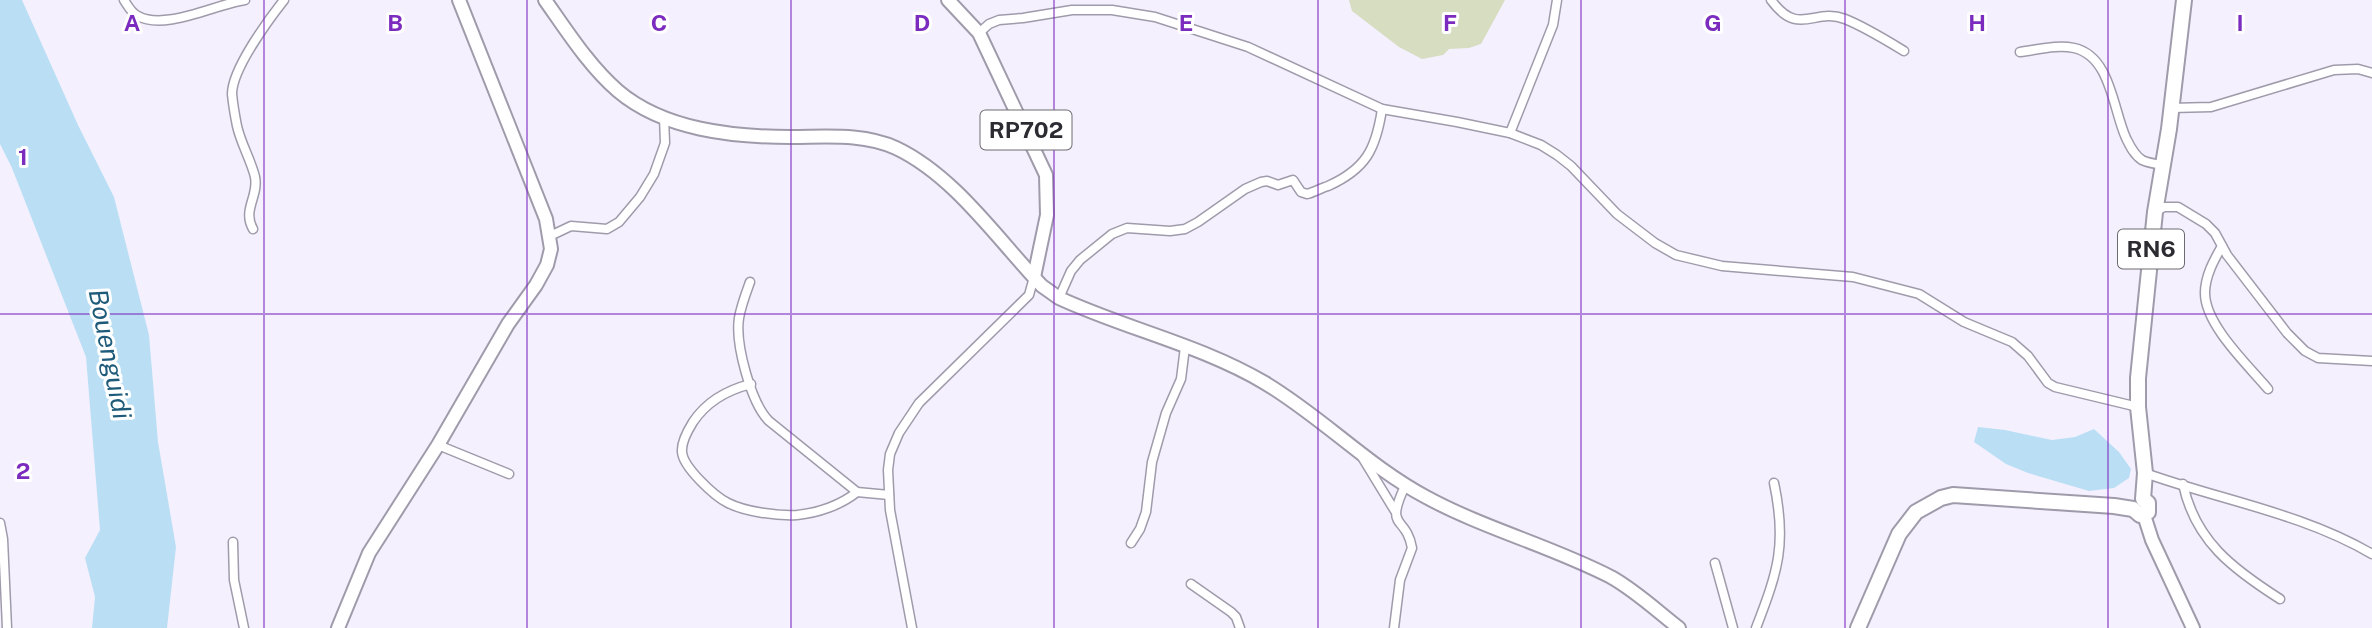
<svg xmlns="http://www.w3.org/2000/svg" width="2372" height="628" font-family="'Public Sans',sans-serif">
	<rect width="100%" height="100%" fill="#f5f0fe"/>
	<!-- green -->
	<polygon fill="#d6ddc1" points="1349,0 1505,0 1481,44 1469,48 1449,49 1443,55 1422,59 1399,47 1352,11"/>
	<!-- water -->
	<g fill="#badff5">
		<polygon points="0,0 22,0 78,125 114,197 149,335 158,442 176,547 167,628 92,628 95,597 85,558 100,530 86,357 12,168 0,144"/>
		<polygon points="1978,427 2005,430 2052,440 2075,437 2094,429 2119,452 2131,469 2129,478 2114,488 2089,491 2028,473 2006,464 1974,442"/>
	</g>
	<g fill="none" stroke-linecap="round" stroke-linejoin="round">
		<!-- street casing -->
		<g stroke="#a09bab" stroke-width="11">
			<g id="street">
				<path d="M124 0C128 6 131 13 138 16 165 31 216 4 245 0"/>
				<path d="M1771 0C1799 38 1814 7 1845 19 1865 27 1886 40 1904 51"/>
				<polyline points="979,33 989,24 999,20 1023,18 1072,10 1112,10 1155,17 1248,47 1382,109 1457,122 1510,133 1541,145 1557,155 1571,166 1617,214 1655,243 1676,255 1722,266 1853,277 1919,294 1964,322 2012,342 2028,356 2048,383 2055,387 2138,407"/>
				<path d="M2020 52C2037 50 2057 44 2074 48 2111 56 2113 110 2126 138 2130 146 2134 155 2142 160 2148 163 2156 164 2163 165"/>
				<polyline points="2171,108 2211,107 2334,70 2358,69 2372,73"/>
				<polyline points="1510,133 1553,25 1557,0"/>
				<polyline points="2155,212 2164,207 2178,207 2206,224 2215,233 2227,255 2287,333 2305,351 2318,358 2372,361"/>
				<path d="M253 229C242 210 259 196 255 177 251 160 241 144 237 126 235 116 233 104 232 94 232 69 269 19 284 0"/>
				<polyline points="550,236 571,226 607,229 619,222 640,197 654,174 665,143 664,117"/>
				<path d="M2222 246C2214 260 2205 276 2205 293 2205 325 2248 365 2268 389"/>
				<path d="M750 282C746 293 741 306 739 318 735 344 751 403 769 421L857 492 889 495"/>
				<path d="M1059 298 1071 271 1080 260 1112 234 1127 228 1170 231 1185 229 1198 222 1245 189 1261 182 1267 181 1278 185 1293 180 1301 192 1307 194C1315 192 1321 188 1328 186 1366 169 1376 149 1382 109"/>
				<path d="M751 384C727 390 707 401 693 422 688 430 681 442 682 452 683 467 714 496 728 503 746 512 777 516 797 515 818 513 841 505 857 492"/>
				<polyline points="438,445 509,474"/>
				<polyline points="1362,457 1395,511"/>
				<path d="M2145 473C2220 500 2302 513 2372 554"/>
				<path d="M2183 484C2195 541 2233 569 2280 599"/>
				<polyline points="0,523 3,539 7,628"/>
				<polyline points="233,542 234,580 244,628"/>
				<polyline points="1131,543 1140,529 1146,512 1152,462 1166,413 1181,379 1185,347"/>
				<polyline points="1715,563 1733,628"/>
				<polyline points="1191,584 1231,612 1236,617 1240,628"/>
				<polyline points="912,628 890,510 888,470 890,454 899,433 919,403 1029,295 1034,277"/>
				<path d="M1394 628 1400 580 1412 548C1406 514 1384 531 1405 486"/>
				<path d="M1756 628C1778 571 1787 544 1774 483"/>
			</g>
		</g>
		<!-- secondary casing -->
		<g stroke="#a09bab" stroke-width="16">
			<g id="secondary">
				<path d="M545 0C567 31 589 66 618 91 664 130 733 137 791 137 826 137 863 133 896 148 955 176 998 240 1042 286L1059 298C1126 329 1201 345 1265 383 1322 417 1368 466 1426 497 1485 529 1551 546 1611 577 1636 591 1657 611 1679 628"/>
				<polyline points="2144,515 2152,540 2193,628"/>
				<polyline points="338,628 369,553 438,445 508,324 536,285 547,265 551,249 546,219 459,0"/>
			</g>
		</g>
		<!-- primary casing -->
		<g stroke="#a09bab" stroke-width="16">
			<polyline id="primary" points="948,0 979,33 1046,175 1047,215 1034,277"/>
		</g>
		<!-- highway casing -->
		<g stroke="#a09bab" stroke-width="18">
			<polyline id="highway" points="1858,628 1899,534 1916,512 1941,498 1953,495 2114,506 2133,509 2140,515 2148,512 2148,503 2143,499 2145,473 2138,407 2138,378 2155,212 2169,129 2184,0"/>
		</g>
		<!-- street -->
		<use href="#street" stroke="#fff" stroke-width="8"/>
		<!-- secondary -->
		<use href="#secondary" stroke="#fff" stroke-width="12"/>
		<!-- primary -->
		<use href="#primary" stroke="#fff" stroke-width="12"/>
		<!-- highway -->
		<use href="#highway" stroke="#fff" stroke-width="14"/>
	</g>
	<!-- grid -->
	<path fill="none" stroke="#7b2cbf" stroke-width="2" stroke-opacity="0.55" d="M264 0V628M527 0V628M791 0V628M1054 0V628M1318 0V628M1581 0V628M1845 0V628M2108 0V628M0 314H2372"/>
	<g text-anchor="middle" stroke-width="6" stroke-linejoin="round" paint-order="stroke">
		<!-- shield labels -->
		<g fill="#fff" stroke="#6c6b70" stroke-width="2">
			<rect x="980.5" y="110.5" width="91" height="39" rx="5"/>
			<rect x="2118" y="229.5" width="66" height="39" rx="5"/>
		</g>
		<g font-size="23" font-weight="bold" fill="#2d2b32">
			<text x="1026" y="138">RP702</text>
			<text x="2151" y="257">RN6</text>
		</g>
		<!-- water labels -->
		<g font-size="26" font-style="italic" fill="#1e5b7a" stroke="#fff">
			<text transform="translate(110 354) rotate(79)" y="9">Bouenguidi</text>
		</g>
	</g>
	<g font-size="23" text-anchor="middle" font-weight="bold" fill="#7b2cbf" stroke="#fff" stroke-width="6" stroke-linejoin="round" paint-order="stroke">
		<text x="132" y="31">A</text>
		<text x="395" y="31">B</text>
		<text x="659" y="31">C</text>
		<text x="922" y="31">D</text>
		<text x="1186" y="31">E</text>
		<text x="1450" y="31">F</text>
		<text x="1713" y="31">G</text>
		<text x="1977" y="31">H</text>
		<text x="2240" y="31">I</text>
		<text x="23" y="165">1</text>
		<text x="23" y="479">2</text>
	</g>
</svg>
